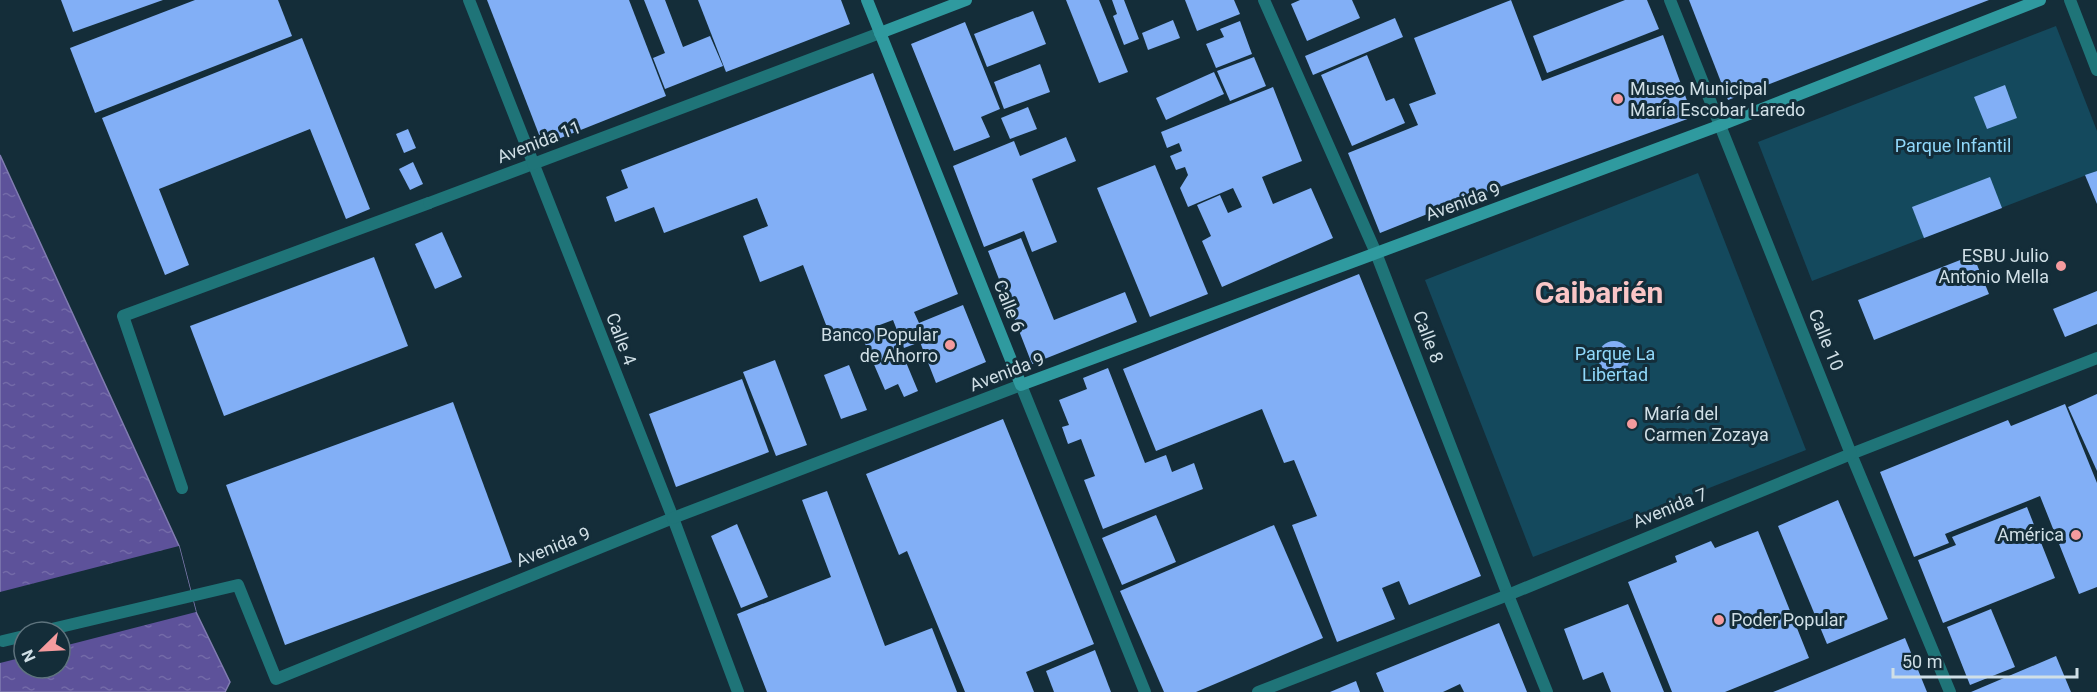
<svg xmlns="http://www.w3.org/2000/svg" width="2097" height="692" font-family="Roboto,sans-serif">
	<defs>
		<pattern id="water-ripples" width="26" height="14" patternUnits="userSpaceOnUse" patternTransform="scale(1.5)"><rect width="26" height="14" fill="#5d529a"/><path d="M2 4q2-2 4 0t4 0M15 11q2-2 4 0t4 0" fill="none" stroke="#736aa8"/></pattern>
	</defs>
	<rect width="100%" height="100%" fill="#142d39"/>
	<!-- park -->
	<g fill="#14495d">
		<polygon points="2056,26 2097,131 2097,171 1812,281 1758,142"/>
		<polygon points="1698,173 1806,450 1533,557 1425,280"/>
	</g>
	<!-- water -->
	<path fill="url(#water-ripples)" stroke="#807cb1" stroke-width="1.5" fill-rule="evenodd" d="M0 155 179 546 196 612 230 682 225 692H0ZM24 632H60V668H24Z"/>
	<!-- pier -->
	<polygon fill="#142d39" points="179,546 196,612 60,647 60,632 24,632 24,657 0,663 0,592"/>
	<!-- building -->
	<g fill="#82aff6">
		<polygon points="61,0 163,0 73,32"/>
		<polygon points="195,0 278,0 292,36 95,113 70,48"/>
		<polygon points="487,0 629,0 666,96 543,145"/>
		<polygon points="644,0 665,0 683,47 710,36 723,66 665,89 653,58 665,53"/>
		<polygon points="698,0 841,0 850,24 726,72"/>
		<polygon points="1066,0 1099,0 1128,72 1099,83"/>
		<polygon points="1112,0 1124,0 1139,39 1124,45 1113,16 1117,14"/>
		<polygon points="1185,0 1234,0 1240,14 1197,31"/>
		<polygon points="1300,0 1352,0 1360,18 1307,41 1291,4"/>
		<polygon points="1511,0 1542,81 1663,35 1693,117 1450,205 1380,233 1348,153 1418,125 1409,104 1436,94 1414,38"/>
		<polygon points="1625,0 1647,0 1659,29 1547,73 1533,36"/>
		<polygon points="1689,0 1989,0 1728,100"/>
		<polygon points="1033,11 1046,44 987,67 974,34"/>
		<polygon points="1395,18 1403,37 1313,75 1305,56"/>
		<polygon points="1173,20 1180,38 1148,50 1142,33"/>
		<polygon points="1240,21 1252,54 1216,68 1206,44 1224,37 1220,29"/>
		<polygon points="965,22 1000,109 981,117 990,137 954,151 911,44"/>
		<polygon points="302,38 370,209 346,219 310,129 159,189 189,265 165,275 102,118"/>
		<polygon points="1367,55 1386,101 1394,98 1405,123 1352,146 1321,75"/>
		<polygon points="1254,57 1266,86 1230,101 1217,71"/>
		<polygon points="1040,64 1050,92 1004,109 994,82"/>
		<polygon points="1214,72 1224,94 1166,120 1156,98"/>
		<polygon points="873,73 958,294 914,312 919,323 963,305 986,362 936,383 920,342 904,348 893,320 877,326 881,336 893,331 918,391 904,397 898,384 885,390 860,332 833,343 803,265 760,282 743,236 768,226 757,198 664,233 654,207 615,222 606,197 628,188 621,170"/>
		<polygon points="2005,85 2017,118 1987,129 1974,97"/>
		<polygon points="1273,87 1302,161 1262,177 1273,204 1311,188 1333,238 1222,287 1202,241 1211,236 1197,205 1220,195 1228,213 1242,207 1233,188 1188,207 1180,188 1188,175 1185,167 1176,170 1170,156 1182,151 1179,143 1167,148 1161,132"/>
		<polygon points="1028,107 1037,129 1010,139 1001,118"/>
		<polygon points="408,129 416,148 404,153 396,134"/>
		<polygon points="1066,137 1076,161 1032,179 1057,242 1032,252 1024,231 984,247 953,166 1014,141 1020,156"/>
		<polygon points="413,162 423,184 410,190 399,169"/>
		<polygon points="1155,165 1208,294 1150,317 1097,188"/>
		<polygon points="2097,171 2097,204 2085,175"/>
		<polygon points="1990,177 2002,208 1924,238 1912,207"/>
		<polygon points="442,232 462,277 435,289 415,244"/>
		<polygon points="1021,238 1054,320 1125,292 1137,322 1032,364 988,251"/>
		<polygon points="1973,255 1989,294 1874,340 1858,300"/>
		<polygon points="374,257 408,346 224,416 190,326"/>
		<polygon points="1359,274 1481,576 1409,605 1399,581 1382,588 1395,619 1337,642 1292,525 1317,516 1294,460 1284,463 1262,409 1156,451 1123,369"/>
		<polygon points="2097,291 2097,324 2065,337 2053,309"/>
		<circle cx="1614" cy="357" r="16"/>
		<polygon points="775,360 807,445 776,456 743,372"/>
		<polygon points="849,365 867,410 841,419 824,375"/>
		<polygon points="1108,368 1145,463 1166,455 1172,472 1194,463 1203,489 1103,529 1084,480 1095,476 1081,439 1068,444 1062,427 1069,425 1059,400 1087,389 1083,378"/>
		<polygon points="742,379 769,452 676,487 649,414"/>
		<polygon points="2097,394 2097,471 2068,407"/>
		<polygon points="453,402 512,562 285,645 226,485"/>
		<polygon points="2065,404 2097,483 2097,587 2079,594 2040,496 1945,534 1949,543 1914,557 1880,472 2008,420 2011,426"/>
		<polygon points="1003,419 1094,644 1026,672 1034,692 965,692 907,551 899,555 866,474"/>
		<polygon points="827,491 885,646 932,628 957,692 767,692 737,614 831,577 802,500"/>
		<polygon points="1838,500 1888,619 1827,644 1778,526"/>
		<polygon points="2027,507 2055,578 1943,623 1918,560 1956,545 1952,537"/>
		<polygon points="1156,515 1176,562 1122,585 1102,538"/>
		<polygon points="737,524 768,597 741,608 711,536"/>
		<polygon points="1274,525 1323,638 1196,692 1164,692 1120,591"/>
		<polygon points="1758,531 1809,658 1725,692 1672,692 1628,582 1677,562 1675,556 1711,541 1715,548"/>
		<polygon points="1628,604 1664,692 1611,692 1603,672 1583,680 1564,629"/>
		<polygon points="1991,609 2015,667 1970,685 1947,627"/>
		<polygon points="1499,623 1527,692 1464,692 1460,684 1443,692 1384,692 1376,673"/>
		<polygon points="1905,638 1927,692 1773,692"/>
		<polygon points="1095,650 1111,692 1054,692 1046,671"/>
		<polygon points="2056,656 2071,692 1971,692"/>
		<polygon points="1356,681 1360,692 1330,692"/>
	</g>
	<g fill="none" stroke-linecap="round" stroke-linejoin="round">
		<!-- service -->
		<g stroke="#1f7478" stroke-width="12">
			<polyline points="182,488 123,316 429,203"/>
			<polyline points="39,632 238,585 276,679 673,518"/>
			<polyline points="3,641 24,636"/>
		</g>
		<!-- minor -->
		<g stroke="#1f7478" stroke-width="12">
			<polyline points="2070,0 2097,70"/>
			<polyline points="429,203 533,164"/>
			<polyline points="1508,595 1547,692"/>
			<polyline points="1950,692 1851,454 2097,358"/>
		</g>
		<!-- tertiary -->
		<g stroke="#1f7478" stroke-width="12">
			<polyline points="469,0 673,518 738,692"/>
			<polyline points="1264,0 1376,253 1508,595"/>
			<polyline points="533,164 880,33"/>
			<polyline points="673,518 1021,385 1145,692"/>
			<polyline points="1258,692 1508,595 1851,454 1670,0"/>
		</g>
		<!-- secondary -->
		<g stroke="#2f9a9f" stroke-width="12">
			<polyline points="867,0 1021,385 1721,125 2040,0"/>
			<polyline points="880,33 966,0"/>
		</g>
	</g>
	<!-- markers -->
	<g fill="#f59b9e" stroke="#142d39" stroke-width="2">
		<circle cx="1618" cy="99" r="6"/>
		<circle cx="2061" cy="266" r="6"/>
		<circle cx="950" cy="345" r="6"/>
		<circle cx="1632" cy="424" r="6"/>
		<circle cx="2076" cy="535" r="6"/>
		<circle cx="1719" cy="620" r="6"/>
	</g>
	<g text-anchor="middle" stroke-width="6" stroke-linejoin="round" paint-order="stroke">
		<!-- poi labels -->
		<g font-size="18" fill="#d0dfe6" stroke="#142d39" text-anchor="start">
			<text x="1630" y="95">Museo Municipal<tspan x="1630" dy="21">María Escobar Laredo</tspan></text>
			<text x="2049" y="262" text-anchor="end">ESBU Julio<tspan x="2049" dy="21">Antonio Mella</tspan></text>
			<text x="938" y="341" text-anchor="end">Banco Popular<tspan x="938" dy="21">de Ahorro</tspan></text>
			<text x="1644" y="420">María del<tspan x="1644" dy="21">Carmen Zozaya</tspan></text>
			<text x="2064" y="541" text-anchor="end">América</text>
			<text x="1731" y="626">Poder Popular</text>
		</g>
		<!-- street labels -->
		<g font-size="18" fill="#d0dfe6" stroke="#142d39">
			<text transform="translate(539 142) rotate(-21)" y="6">Avenida 11</text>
			<text transform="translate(1463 202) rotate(-20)" y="6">Avenida 9</text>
			<text transform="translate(1009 306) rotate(68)" y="6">Calle 6</text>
			<text transform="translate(1428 337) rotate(69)" y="6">Calle 8</text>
			<text transform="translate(621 339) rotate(69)" y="6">Calle 4</text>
			<text transform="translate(1826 340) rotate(68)" y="6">Calle 10</text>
			<text transform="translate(1007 372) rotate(-21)" y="6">Avenida 9</text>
			<text transform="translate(1670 508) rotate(-22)" y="6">Avenida 7</text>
			<text transform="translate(553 547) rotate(-22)" y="6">Avenida 9</text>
		</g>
		<!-- park labels -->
		<g font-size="18" fill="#90d8fa" stroke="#142d39">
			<text x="1953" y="152">Parque Infantil</text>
			<text x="1615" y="360">Parque La<tspan x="1615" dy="21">Libertad</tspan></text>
		</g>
		<!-- town labels -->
		<g font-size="30" font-weight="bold" fill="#fac6c7" stroke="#142d39">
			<text x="1599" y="303">Caibarién</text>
		</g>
	</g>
	<!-- north arrow -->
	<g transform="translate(42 650) rotate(246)"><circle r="28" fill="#142d39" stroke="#5f747e" stroke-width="1.5"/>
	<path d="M0-4.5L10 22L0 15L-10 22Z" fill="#f59b9e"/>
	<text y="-9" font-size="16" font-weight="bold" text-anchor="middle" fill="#d0dfe6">N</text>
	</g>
	<!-- scale -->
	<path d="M1893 668v9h184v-9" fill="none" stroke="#d0dfe6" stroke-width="3"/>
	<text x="1902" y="668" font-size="18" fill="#d0dfe6" stroke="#142d39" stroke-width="4.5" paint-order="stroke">50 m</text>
</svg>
